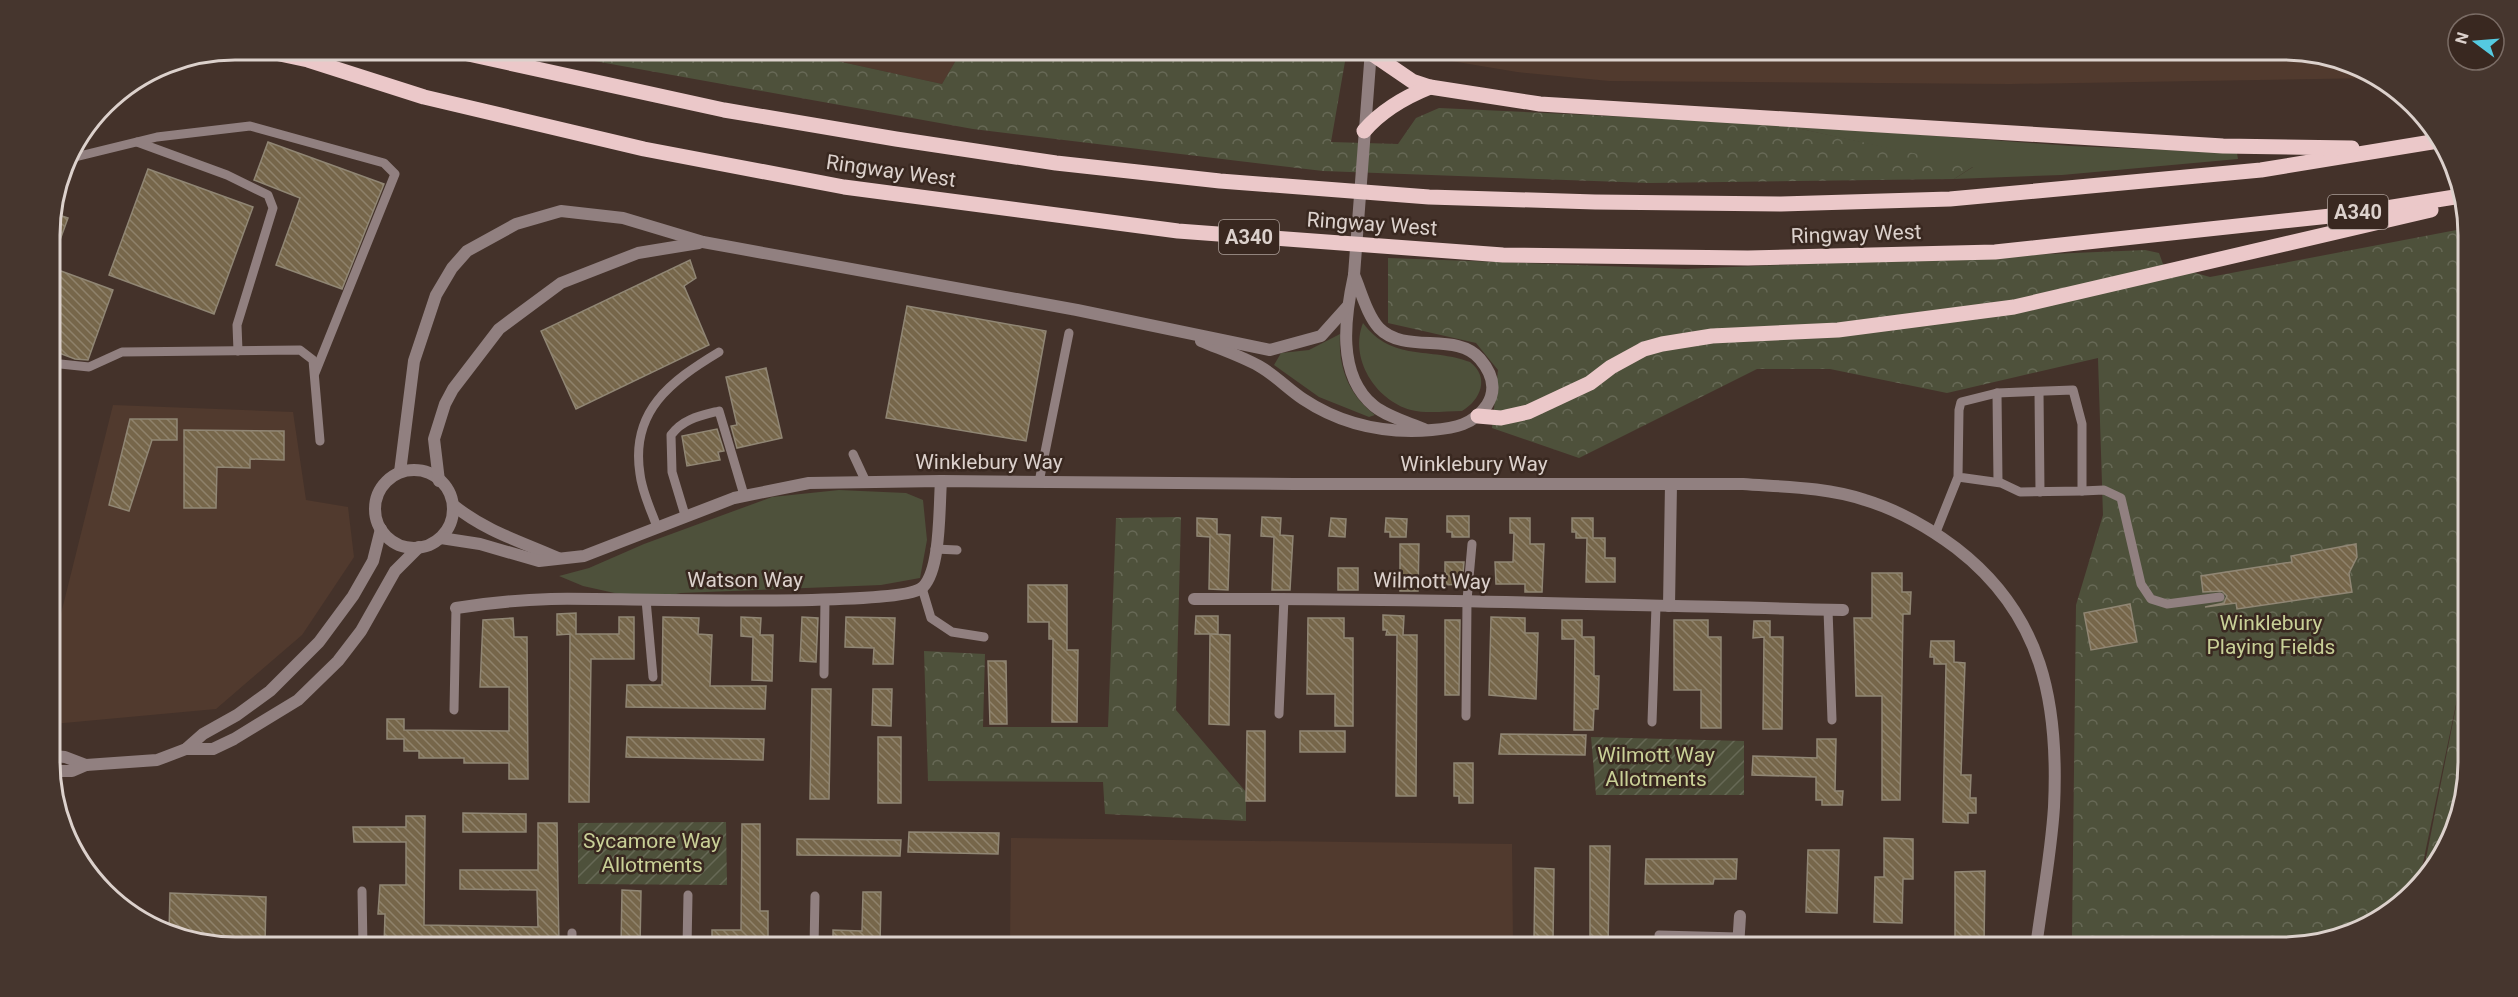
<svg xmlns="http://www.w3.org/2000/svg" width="2518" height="997" font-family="Roboto,sans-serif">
	<defs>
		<pattern id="forest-crowns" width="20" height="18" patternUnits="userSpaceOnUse" patternTransform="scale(1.5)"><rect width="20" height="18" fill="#4e513b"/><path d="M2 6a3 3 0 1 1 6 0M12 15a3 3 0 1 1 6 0" fill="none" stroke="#676956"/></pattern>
		<pattern id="garden-furrows" width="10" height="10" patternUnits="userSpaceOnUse" patternTransform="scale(1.5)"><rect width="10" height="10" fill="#4e513b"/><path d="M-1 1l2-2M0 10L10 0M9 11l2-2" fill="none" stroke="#676956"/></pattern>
		<pattern id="building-back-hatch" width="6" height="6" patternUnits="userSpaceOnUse" patternTransform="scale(1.5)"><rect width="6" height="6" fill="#76664a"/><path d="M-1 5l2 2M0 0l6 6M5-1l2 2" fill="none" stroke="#8f826b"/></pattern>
	</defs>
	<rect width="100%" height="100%" fill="#44322a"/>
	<!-- built -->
	<g fill="#513a2e">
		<polygon points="787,50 962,50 942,84"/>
		<polygon points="1397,50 2283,50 2343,59 2378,78 2010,84 1609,81 1517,72 1397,52"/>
		<polygon points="113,405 293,412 306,500 348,507 354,557 302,635 216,709 53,724 52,650"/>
		<polygon points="1011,838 1512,844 1513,947 1010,947"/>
	</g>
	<!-- grass -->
	<g fill="#4e513b">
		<polygon points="1778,124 2072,146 2237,153 2238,159 2062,175 1954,179 1973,167"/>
		<path d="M1363 323C1392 362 1430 347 1470 362 1490 377 1481 400 1462 411 1446 411 1427 414 1411 410 1375 400 1349 358 1363 323Z"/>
		<path d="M1340 334C1338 367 1348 394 1375 415L1369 417 1319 397 1274 365 1281 353 1309 350Z"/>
		<polygon points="839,490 906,493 923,500 927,540 920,578 881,585 681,593 646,600 583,586 559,576 589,568 644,544 772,497"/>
	</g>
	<!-- forest -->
	<g fill="url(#forest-crowns)">
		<polygon points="533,50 787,50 942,84 962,50 1347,50 1331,142 1398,144 1416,118 1439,108 1778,124 1974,166 1954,179 1650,183 1323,171 973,129"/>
		<path d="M2467 228 2468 762C2461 806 2454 850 2421 884L2465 661 2418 887 2395 909 2343 938 2294 947H2070L2072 936 2076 605 2103 515 2098 358 1947 393 1830 369H1757L1579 458 1492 428 1498 370 1476 343 1388 323V258L1685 269 2145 250 2159 253 2163 264 2210 277Z"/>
		<polygon points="1181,517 1176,710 1246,792 1246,821 1105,814 1103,782 928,781 924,651 985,654 983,727 1108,727 1116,518"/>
	</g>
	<!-- garden -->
	<g fill="url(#garden-furrows)">
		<polygon points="1591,737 1744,741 1744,795 1596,795"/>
		<polygon points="726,822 727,885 578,884 578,823"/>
	</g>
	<!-- building -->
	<g fill="url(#building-back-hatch)" stroke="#908674" stroke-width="1.5">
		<polygon points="268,142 384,184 342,289 276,265 300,198 254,180"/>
		<polygon points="148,169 253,207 214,314 109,275"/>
		<polygon points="53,213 68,218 52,262 50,223"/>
		<polygon points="690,260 696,278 684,286 709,345 576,409 541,331"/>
		<polygon points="50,267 113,290 88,360 75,359 51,350"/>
		<polygon points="907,306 1046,331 1026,441 886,418"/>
		<polygon points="766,368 782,438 737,448 731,426 737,425 726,377"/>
		<polygon points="130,419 177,419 177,440 152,440 129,511 109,505"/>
		<polygon points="717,429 724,451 718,452 720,460 687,466 682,436"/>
		<polygon points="184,430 284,431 284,460 250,459 250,468 217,467 216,508 184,508"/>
		<polygon points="1447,516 1469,516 1469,537 1452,537 1452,532 1447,532"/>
		<polygon points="1262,517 1281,518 1280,535 1293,536 1290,590 1272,590 1274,537 1261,536"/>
		<polygon points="1197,518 1217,519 1217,534 1230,535 1228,590 1209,589 1210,537 1197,536"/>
		<polygon points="1331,518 1346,519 1345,537 1329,536"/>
		<polygon points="1386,518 1407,519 1406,537 1390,537 1390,532 1385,532"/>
		<polygon points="1510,518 1530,518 1530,544 1544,544 1542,592 1525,592 1525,584 1496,584 1495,562 1513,562 1514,533 1510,533"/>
		<polygon points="1572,518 1593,518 1593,538 1605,538 1605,558 1615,558 1615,582 1586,582 1587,538 1576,538 1576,532 1572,532"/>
		<polygon points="1400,544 1419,544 1418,591 1400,591"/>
		<polygon points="2356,544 2357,557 2349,573 2352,592 2237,609 2236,603 2205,607 2224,603 2227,596 2222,591 2203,592 2201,576 2292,562 2291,556"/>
		<polygon points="1445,562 1464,562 1462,584 1445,585"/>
		<rect x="1338" y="568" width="20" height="22"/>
		<polygon points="1872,573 1902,573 1902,592 1911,592 1910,614 1903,614 1900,800 1882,800 1882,696 1856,696 1854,618 1872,618"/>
		<polygon points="1028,585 1067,585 1067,650 1078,650 1077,722 1052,722 1053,639 1049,639 1049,622 1028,622"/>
		<polygon points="2130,604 2137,642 2091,650 2084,613"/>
		<polygon points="576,613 576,634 619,634 619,617 634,617 634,659 591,659 589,802 569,802 570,634 557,635 557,614"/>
		<polygon points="1383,615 1404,616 1403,635 1417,635 1416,796 1396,796 1397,635 1386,635 1387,630 1383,630"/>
		<polygon points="1196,616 1218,616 1218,634 1211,634 1230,635 1229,725 1209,724 1210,634 1195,634"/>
		<polygon points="663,617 699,618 698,634 712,635 710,686 766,686 765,709 626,707 627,685 662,685"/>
		<polygon points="741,617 761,618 760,635 773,635 772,681 752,680 753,637 741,636"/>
		<polygon points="802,617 818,618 816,662 800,661"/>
		<polygon points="846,617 895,618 893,664 873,664 874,648 845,647"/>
		<polygon points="1491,617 1525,618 1525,633 1538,633 1536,699 1489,695"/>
		<polygon points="513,618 514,637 527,637 528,779 509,779 509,763 464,763 464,758 419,758 419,751 404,751 404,739 387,739 387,719 404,719 404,730 509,731 509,687 480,687 483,620"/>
		<polygon points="1308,618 1344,618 1344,638 1353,638 1353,726 1335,726 1335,694 1307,694"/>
		<polygon points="1445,620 1460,620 1459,695 1445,695"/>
		<polygon points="1562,620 1582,620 1582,637 1594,637 1594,676 1599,676 1598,709 1594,709 1593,730 1574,730 1575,639 1562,639"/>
		<polygon points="1674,620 1708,620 1708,637 1721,637 1721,728 1701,728 1701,690 1674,690"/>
		<polygon points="1754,621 1770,621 1770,637 1783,637 1782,729 1763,729 1764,637 1753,638"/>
		<polygon points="1931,641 1954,641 1954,662 1965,663 1961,775 1971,775 1970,798 1976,798 1976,813 1968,813 1968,823 1943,822 1946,664 1934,664 1934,657 1930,657"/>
		<polygon points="988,661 1006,661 1007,724 990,724"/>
		<polygon points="812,689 831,689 829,799 810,799"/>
		<polygon points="873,689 892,689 891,726 872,725"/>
		<polygon points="1247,731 1265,731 1265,801 1246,801"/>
		<rect x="1300" y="731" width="45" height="21"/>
		<polygon points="1501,734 1586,735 1585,755 1499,754"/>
		<polygon points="627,737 764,739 763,760 626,757"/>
		<rect x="878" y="737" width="23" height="66"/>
		<polygon points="1817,739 1836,739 1835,791 1843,791 1842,805 1822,805 1822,800 1816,800 1816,777 1752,775 1753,756 1817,758"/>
		<polygon points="1454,763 1473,763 1473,803 1459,803 1459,796 1454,796"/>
		<polygon points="463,813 526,814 526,832 463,832"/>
		<polygon points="406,816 425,816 424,925 538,927 537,890 460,889 460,870 538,870 538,823 557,823 559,947 384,947 385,914 378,914 380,885 406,885 406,842 354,842 353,827 406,827"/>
		<polygon points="742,824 760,824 760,911 768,911 768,947 712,947 712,930 741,930"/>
		<polygon points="909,832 999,833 998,854 908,852"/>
		<polygon points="1884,838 1913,839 1913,879 1903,879 1902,923 1874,922 1875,877 1884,877"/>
		<polygon points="797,839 901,840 900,856 797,855"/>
		<polygon points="1590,846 1610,846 1608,947 1590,947"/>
		<polygon points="1808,850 1839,850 1837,913 1806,912"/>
		<polygon points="1646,859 1737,859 1736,879 1714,879 1713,884 1645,884"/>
		<polygon points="1535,868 1554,869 1553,942 1534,941"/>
		<polygon points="1985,871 1984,947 1955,947 1955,872"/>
		<polygon points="622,890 641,891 640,947 621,947"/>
		<polygon points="863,892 881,892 880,947 833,947 833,930 862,931"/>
		<polygon points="170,893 266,897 265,944 216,942 216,944 175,938 169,933"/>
	</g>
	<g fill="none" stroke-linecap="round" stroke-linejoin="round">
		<!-- service -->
		<g stroke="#918080" stroke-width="9">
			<polyline points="137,142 227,175 268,195 273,208 237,325 238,351"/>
			<polyline points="67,159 157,137 250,126 384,163 395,174 315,373"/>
			<polyline points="51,363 89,367 122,352 300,350 313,360 320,441"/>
			<polyline points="2039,392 2040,492"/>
			<polyline points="1997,393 1998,482"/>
			<polyline points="853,454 866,482"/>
			<polyline points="1039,482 1069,333"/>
			<polyline points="2082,491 2104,490 2121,498 2141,584 2151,599 2167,604 2220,597"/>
			<path d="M685 515 672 472 671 435C683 419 699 416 719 411L744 495"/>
			<path d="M657 527C651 510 642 492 640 474 630 411 671 381 719 352"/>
			<polyline points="1936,532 1958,477 1959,410 1961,402 1997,393 2073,390 2082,424 2082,491 2020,492 2001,483 1958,477"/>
			<polyline points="935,549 957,550"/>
			<polyline points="922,588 931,618 952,632 984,637"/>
			<polyline points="646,600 653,677"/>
			<polyline points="1828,610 1832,720"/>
			<polyline points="824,674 825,599"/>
			<polyline points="454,710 456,608"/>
			<polyline points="1279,714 1284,598"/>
			<polyline points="1466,716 1467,600 1472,544"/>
			<polyline points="1652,722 1656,606"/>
			<polyline points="362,891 363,947"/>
			<polyline points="572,933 572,947"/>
			<polyline points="1659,935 1738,937"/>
			<polyline points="687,947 688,895"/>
			<polyline points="814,947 815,896"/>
			<polyline points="1760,947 1776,944 1783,947"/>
			<polyline points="1877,947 1893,941"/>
		</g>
		<!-- minor -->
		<g stroke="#918080" stroke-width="12">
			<path d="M1194 599C1411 598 1627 605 1843 610"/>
			<polyline points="1669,606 1671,484"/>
			<path d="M456 608C487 603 520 600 551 599 603 597 902 609 923 587 941 569 939 507 941 481"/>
			<polyline points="1738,947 1740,916"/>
		</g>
		<!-- tertiary -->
		<g stroke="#918080" stroke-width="12">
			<path d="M1371 50 1354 275C1345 316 1336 375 1374 406 1388 417 1407 422 1424 429"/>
			<path d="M1201 341C1220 349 1241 356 1259 366 1275 375 1288 389 1303 399 1342 425 1385 434 1432 430 1455 428 1473 425 1487 405 1497 389 1492 373 1480 359 1457 331 1405 355 1379 328 1367 315 1361 291 1354 275"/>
			<circle cx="414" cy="509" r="39"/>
			<polyline points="400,472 414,361 436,295 452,268 467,251 516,224 561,211 623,218 703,242 1077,310 1270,350 1321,336 1347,307"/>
			<polyline points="439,481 434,439 445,404 453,389 499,329 561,283 638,253 699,243"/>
			<path d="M453 505C487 532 520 541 558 558"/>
			<path d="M441 538 480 544 539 561 584 556 734 498 809 483 941 481 1294 484H1743C1784 487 1826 487 1865 500 1898 510 1928 527 1956 548 2043 615 2059 703 2054 807 2051 854 2042 901 2036 947"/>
			<polyline points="186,749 213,749 234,739 298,700 338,661 361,631 395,571 419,547"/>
			<polyline points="53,756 65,757 86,765"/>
			<polyline points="53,771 72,771 86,765 157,760 186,749 203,734 237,715 270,691 319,642 353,596 373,561 381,529"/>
		</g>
		<!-- primary -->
		<g stroke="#ebc8c9" stroke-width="15">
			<polyline points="261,50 308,60 424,97 644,149 844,187 1178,231 1503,255 1748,258 1995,252 2349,214 2461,196"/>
			<polyline points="450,50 724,110 896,139 1056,163 1220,181 1429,197 1595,202 1781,204 1950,199 2261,170 2438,141"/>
			<polyline points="1371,53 1412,81 1430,87 1540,104 2223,146 2352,148"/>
			<path d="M1364 131C1382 110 1405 97 1430 87"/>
			<polyline points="1478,416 1501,418 1528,412 1590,383 1611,367 1644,349 1662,344 1712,336 1838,330 2014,307 2431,210"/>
		</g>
	</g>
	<g text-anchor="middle" stroke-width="5" stroke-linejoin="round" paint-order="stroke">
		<!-- shield labels -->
		<g fill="#392820" stroke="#ab9e98" stroke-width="1.5">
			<rect x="2328" y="195" width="60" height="34" rx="4.5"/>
			<rect x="1219" y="220" width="60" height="34" rx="4.5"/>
		</g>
		<g font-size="20" font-weight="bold" fill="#dcd1cc">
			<text x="2358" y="219">A340</text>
			<text x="1249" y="244">A340</text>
		</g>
		<!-- street labels -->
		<g font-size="21" fill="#dcd1cc" stroke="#392820">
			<text transform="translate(891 171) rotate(8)" y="7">Ringway West</text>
			<text transform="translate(1372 224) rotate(4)" y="7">Ringway West</text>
			<text transform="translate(1856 234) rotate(-2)" y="7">Ringway West</text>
			<text x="989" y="469">Winklebury Way</text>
			<text x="1474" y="471">Winklebury Way</text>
			<text x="745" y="587">Watson Way</text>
			<text transform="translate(1432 581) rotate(1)" y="7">Wilmott Way</text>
		</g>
		<!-- park labels -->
		<g font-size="21" fill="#c9d097" stroke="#392820">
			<text x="2271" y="630">Winklebury<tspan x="2271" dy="24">Playing Fields</tspan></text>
			<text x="1656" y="762">Wilmott Way<tspan x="1656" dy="24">Allotments</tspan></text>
			<text x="652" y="848">Sycamore Way<tspan x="652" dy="24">Allotments</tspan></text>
		</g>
	</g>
	<!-- crop -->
	<path d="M0 0H2518V997H0ZM235 60H2283A175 175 0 0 1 2458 235V762A175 175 0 0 1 2283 937H235A175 175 0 0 1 60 762V235A175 175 0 0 1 235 60Z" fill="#46362e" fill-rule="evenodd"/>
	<path fill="none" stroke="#dcd1cc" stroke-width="3" d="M235 60H2283A175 175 0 0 1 2458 235V762A175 175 0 0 1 2283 937H235A175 175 0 0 1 60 762V235A175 175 0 0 1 235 60Z"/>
	<!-- north arrow -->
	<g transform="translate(2476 42) rotate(286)"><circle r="28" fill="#392820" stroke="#7a6c65" stroke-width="1.5"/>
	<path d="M0-4.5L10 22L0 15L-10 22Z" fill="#55cae0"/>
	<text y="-9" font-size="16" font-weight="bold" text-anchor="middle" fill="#dcd1cc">N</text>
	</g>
</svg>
